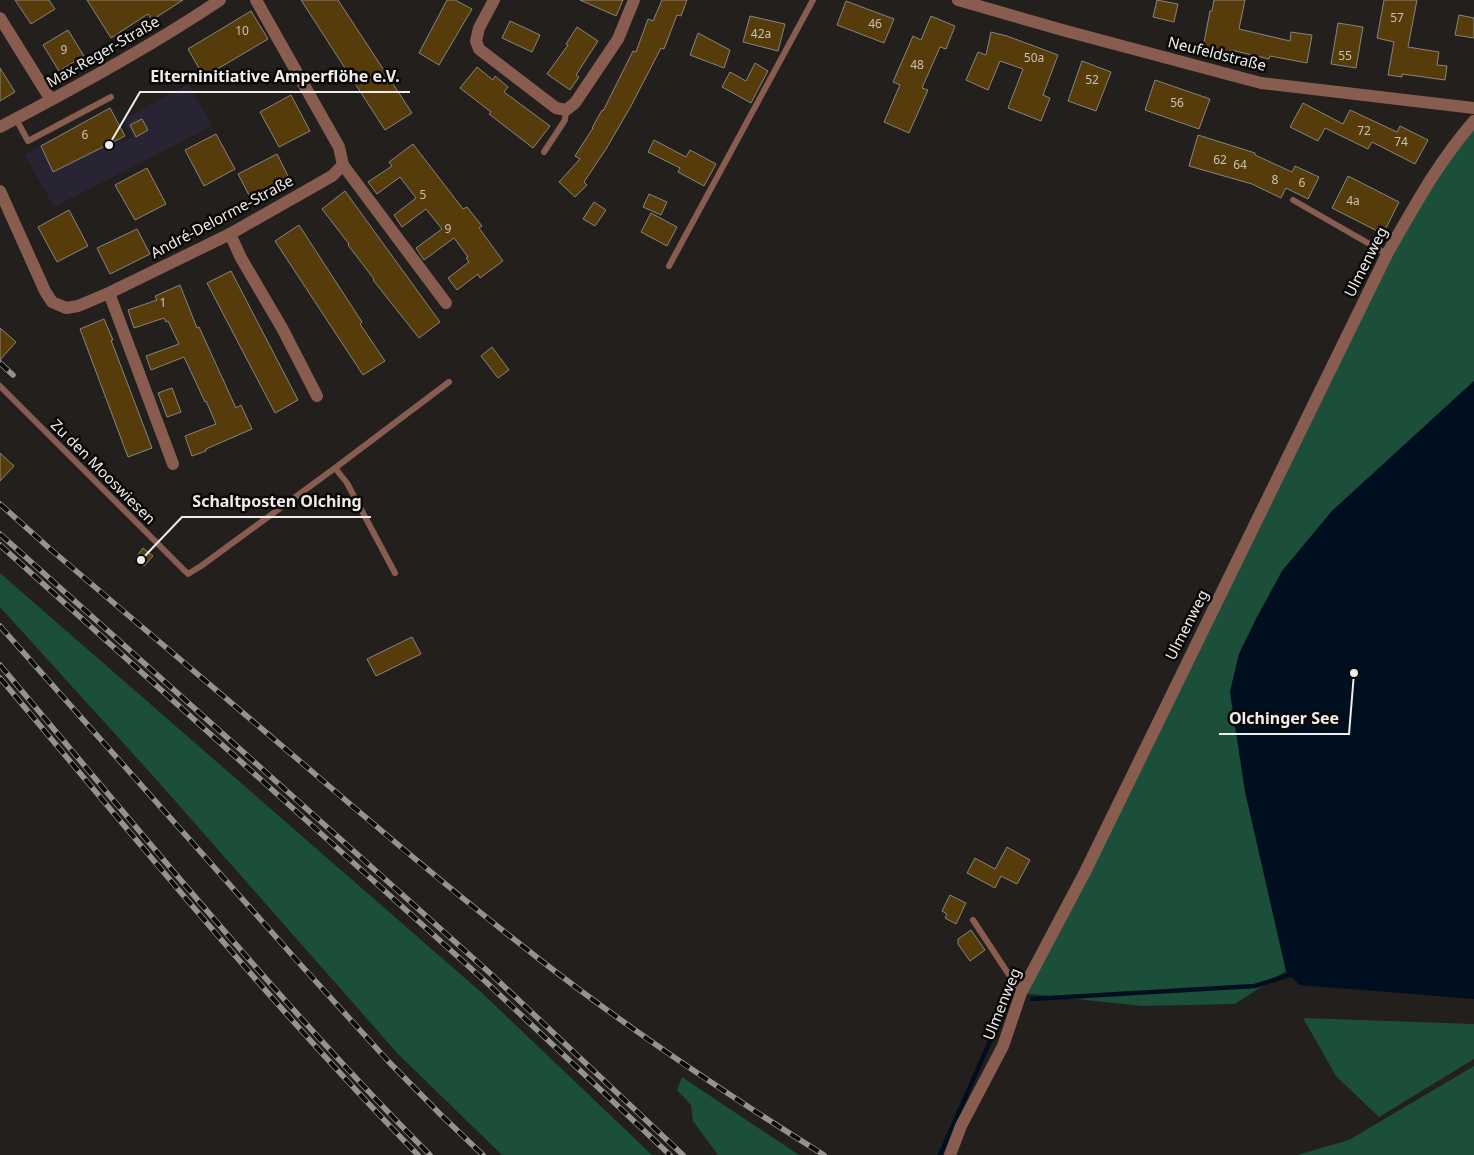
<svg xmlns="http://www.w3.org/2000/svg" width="1474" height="1155" font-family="'Noto Sans',sans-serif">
	<rect width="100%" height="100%" fill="#221f1d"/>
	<!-- education -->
	<polygon fill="#282434" points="188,84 212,126 54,207 25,155 110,108 125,136 119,139 121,143 132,137 123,120"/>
	<!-- green -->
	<g fill="#1b4f39">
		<polygon points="1474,121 1474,381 1331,512 1257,617 1239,654 1230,692 1245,791 1286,971 1235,1004 1142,1006 1021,993 1387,254"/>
		<polygon points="0,573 482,993 652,1155 502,1155 398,1054 154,777 0,607"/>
		<polygon points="1303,1018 1474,1024 1474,1059 1379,1117 1336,1076"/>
		<polygon points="1474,1066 1474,1155 1297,1155 1349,1140"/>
		<polygon points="682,1077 799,1155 718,1155 693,1121 691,1105 677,1090"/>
	</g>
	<!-- water -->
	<polygon fill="#000f20" points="1474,381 1474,999 1299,985 1286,971 1245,791 1230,692 1239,654 1257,617 1282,571 1331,512"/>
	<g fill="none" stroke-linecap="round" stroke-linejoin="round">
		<!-- stream -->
		<g stroke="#000f20" stroke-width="4.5">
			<polyline points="1032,999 1255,986 1289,975"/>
			<polyline points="940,1155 1009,998"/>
		</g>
	</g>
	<!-- building -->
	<g fill="#573c0b" stroke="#878480">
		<polygon points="15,0 49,0 55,9 31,24"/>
		<polygon points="87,0 183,0 152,20 148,14 111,38"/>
		<polygon points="301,0 338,0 412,113 385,130"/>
		<polygon points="447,0 455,0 472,9 439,65 419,53"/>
		<polygon points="580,0 623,0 616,16"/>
		<polygon points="662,0 687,0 681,16 677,15 664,49 661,48 631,106 606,149 584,182 587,185 575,197 559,182 580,159 575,156 593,128 592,128 602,110 603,111 633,51 636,52 648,19 653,21"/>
		<polygon points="1157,0 1178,4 1174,22 1153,17"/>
		<polygon points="1214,0 1245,0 1239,29 1290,41 1291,32 1312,35 1307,63 1270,56 1269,59 1231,50 1229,58 1202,53 1210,11 1212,11"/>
		<polygon points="1384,0 1417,0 1408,47 1439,52 1437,65 1447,66 1445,80 1402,74 1402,77 1388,75 1394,42 1377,38"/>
		<polygon points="846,1 894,19 884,43 837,25"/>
		<polygon points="251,11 268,39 204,77 188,49"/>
		<polygon points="1459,15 1474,18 1474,38 1455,35"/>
		<polygon points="750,16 785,24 778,51 743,42"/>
		<polygon points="931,16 955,26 946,49 940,47 922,88 928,90 909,133 884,122 900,85 893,82 913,36 921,40"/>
		<polygon points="510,21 540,35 532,52 502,38"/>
		<polygon points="1338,23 1363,27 1356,68 1331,64"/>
		<polygon points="577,27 598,41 576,75 579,77 570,90 547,74 568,45 566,44"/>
		<polygon points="68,30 84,56 59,71 43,45"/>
		<polygon points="991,32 1007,36 1058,55 1043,95 1050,98 1041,121 1008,108 1023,69 1000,61 988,90 966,80 978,52 986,55"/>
		<polygon points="698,33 730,50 724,68 690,55"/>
		<polygon points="1082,61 1111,72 1096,111 1068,101"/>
		<polygon points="755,63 768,71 751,103 722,87 730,72 746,81"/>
		<polygon points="477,67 493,80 495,76 508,87 504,92 550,126 533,148 489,114 491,112 460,88"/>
		<polygon points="0,68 15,92 0,101"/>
		<polygon points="1155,80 1210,99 1199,129 1145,110"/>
		<polygon points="291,95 310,131 279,147 260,112"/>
		<polygon points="1303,103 1343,124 1350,110 1397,132 1400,126 1428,140 1415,164 1372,142 1368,149 1325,128 1318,141 1290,127"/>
		<polygon points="110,108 125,136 53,172 41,146"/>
		<polygon points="142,119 148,130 136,137 130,125"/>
		<polygon points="216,134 235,169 204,186 185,150"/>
		<polygon points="1198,135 1255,153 1255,155 1292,172 1295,166 1319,177 1308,199 1286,188 1281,198 1252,184 1189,166"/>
		<polygon points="654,140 686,157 690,150 716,164 704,186 678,172 680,168 648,152"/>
		<polygon points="413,144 463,209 467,207 482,226 479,228 503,261 480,278 478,274 457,290 448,278 469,262 466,258 468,257 454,238 424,260 416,248 442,229 426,209 402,227 394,215 416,198 400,177 377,194 368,182 392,166 389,162"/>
		<polygon points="277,154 290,180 251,199 238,174"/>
		<polygon points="147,168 166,204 135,220 115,185"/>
		<polygon points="1348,176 1399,202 1383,234 1332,208"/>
		<polygon points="345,191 440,322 419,338 373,280 374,279 348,245 349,244 322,209"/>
		<polygon points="649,194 667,202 661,215 643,207"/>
		<polygon points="594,202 606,210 595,226 583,219"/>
		<polygon points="69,210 88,246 57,262 38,227"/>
		<polygon points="651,213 677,227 667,246 641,232"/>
		<polygon points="299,225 362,322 360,324 385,361 363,375 275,241"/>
		<polygon points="137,229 150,254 110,274 97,248"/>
		<polygon points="231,271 298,400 275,413 207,283"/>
		<polygon points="180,285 197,328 199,327 236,408 241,405 252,429 206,449 206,451 192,456 185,436 216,424 206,401 205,402 184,357 151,370 146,356 179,344 168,321 166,322 164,318 134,328 128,310 157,300 155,296"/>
		<polygon points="104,319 113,340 111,340 152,448 128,457 80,329"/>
		<polygon points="0,328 16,342 0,360"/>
		<polygon points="492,347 509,370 498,378 481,356"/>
		<polygon points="172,388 181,412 167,417 158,393"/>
		<polygon points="0,453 14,466 0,481"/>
		<polygon points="143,548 153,556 144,566 135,559"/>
		<polygon points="412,637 421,654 376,676 367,659"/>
		<polygon points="1007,847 1030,860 1017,884 1001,876 995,888 967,873 975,858 995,869"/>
		<polygon points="950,895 966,903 956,924 945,918 947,914 942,911"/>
		<polygon points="971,930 985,950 970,961 958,944 958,939"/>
	</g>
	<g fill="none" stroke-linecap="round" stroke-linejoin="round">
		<!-- lane -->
		<g stroke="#885d50" stroke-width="6">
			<polyline points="16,119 28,141 111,97"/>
			<polyline points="544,152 565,120 566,110"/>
			<polyline points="1293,200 1387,254"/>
			<polyline points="669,266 813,0"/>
			<polyline points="0,386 188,574 201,566 335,468 449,382"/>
			<polyline points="335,468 347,483 395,573"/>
			<polyline points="973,920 1021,993"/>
		</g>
		<!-- street -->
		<g stroke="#885d50" stroke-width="12">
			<polyline points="494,0 479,28 476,41 479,49 556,108 566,110 575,103 618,39 634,0"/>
			<polyline points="958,0 1066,31 1261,83 1474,108"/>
			<polyline points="0,18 51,100"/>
			<path d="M0 127C75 88 150 47 220 0"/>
			<polyline points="343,165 446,303"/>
			<polyline points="0,191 45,291 52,302 66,308 78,306 109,293 230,234 332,176 343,165 339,147 256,0"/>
			<polyline points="230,234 241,258 282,328 317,396"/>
			<polyline points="109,293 173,464"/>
			<path d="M950 1155 961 1126 1003 1046 1021 993 1085 872 1387 254C1414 207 1438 162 1474 121"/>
		</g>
		<!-- rail casing -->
		<g stroke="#959391" stroke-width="5.5">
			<g id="rail">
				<polyline points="0,363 13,375"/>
				<path d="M0 504 49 548C134 620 218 692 302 763 381 831 460 898 543 962 633 1032 728 1095 824 1155"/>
				<polyline points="0,534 492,975 683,1155"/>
				<polyline points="0,545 486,982 670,1155"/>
				<polyline points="0,626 300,964 389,1062 441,1115 483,1155"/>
				<path d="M0 665C140 831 277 1001 430 1155"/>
				<path d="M0 678C137 840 270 1004 418 1155"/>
			</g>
		</g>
		<!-- rail -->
		<use href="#rail" stroke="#0b0908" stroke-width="4" stroke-dasharray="11" stroke-linecap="butt"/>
	</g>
	<g text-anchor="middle" stroke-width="5" stroke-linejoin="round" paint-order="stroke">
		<!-- number labels -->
		<g font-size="12" fill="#c9c1b3">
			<text x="1397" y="22">57</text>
			<text x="875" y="28">46</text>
			<text x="242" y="35">10</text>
			<text x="761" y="38">42a</text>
			<text x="64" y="54">9</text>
			<text x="1345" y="60">55</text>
			<text x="1034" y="62">50a</text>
			<text x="917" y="69">48</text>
			<text x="1092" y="84">52</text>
			<text x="1177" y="107">56</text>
			<text x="1364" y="135">72</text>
			<text x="85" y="139">6</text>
			<text x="1401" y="146">74</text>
			<text x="1220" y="164">62</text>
			<text x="1240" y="169">64</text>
			<text x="1275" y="184">8</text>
			<text x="1302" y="187">6</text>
			<text x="423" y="199">5</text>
			<text x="1353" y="205">4a</text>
			<text x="448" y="233">9</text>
			<text x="163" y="307">1</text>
		</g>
		<!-- street labels -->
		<g font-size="15" fill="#efedeb" stroke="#0b0908">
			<text transform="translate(103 52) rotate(-30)" y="5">Max-Reger-Straße</text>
			<text transform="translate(1217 54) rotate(14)" y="5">Neufeldstraße</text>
			<text transform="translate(222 217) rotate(-28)" y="5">André-Delorme-Straße</text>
			<text transform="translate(1366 262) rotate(-63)" y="5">Ulmenweg</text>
			<text transform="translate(103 472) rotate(45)" y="5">Zu den Mooswiesen</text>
			<text transform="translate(1187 625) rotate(-63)" y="5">Ulmenweg</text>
			<text transform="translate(1002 1004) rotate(-68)" y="5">Ulmenweg</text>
		</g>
	</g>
	<!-- callouts -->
	<path fill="none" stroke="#efedeb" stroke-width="2" d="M109 145L140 92H410M141 560L182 517H371M1354 673L1349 734H1219"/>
	<g fill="#efedeb" stroke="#0b0908" stroke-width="2">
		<circle cx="109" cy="145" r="5"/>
		<circle cx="141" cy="560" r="5"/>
		<circle cx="1354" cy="673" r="5"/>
	</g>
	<g font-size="16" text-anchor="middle" font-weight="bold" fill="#efedeb" stroke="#0b0908" stroke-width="5" stroke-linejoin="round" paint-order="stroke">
		<text x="275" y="82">Elterninitiative Amperflöhe e.V.</text>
		<text x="277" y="507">Schaltposten Olching</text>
		<text x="1284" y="724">Olchinger See</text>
	</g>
</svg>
